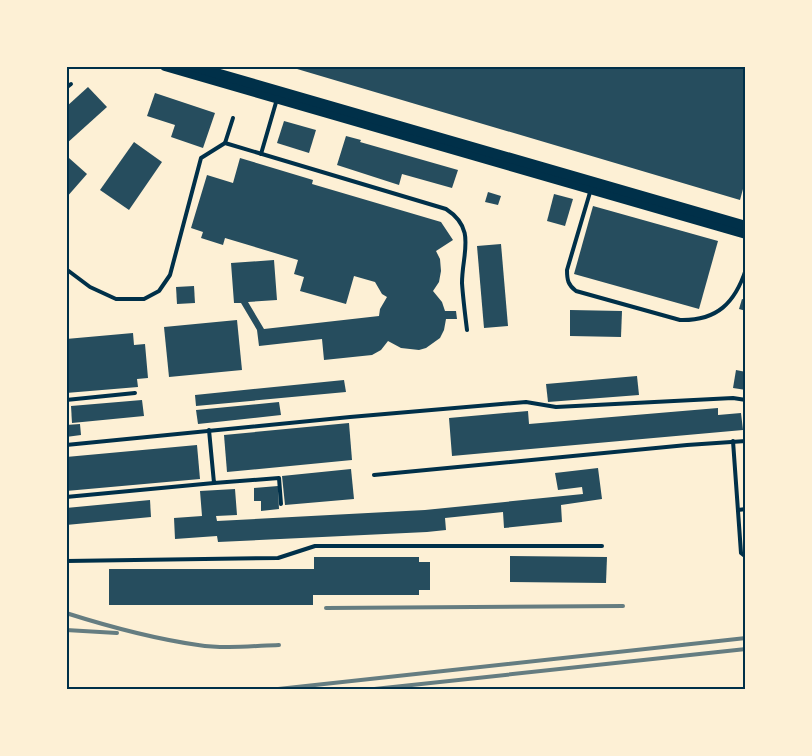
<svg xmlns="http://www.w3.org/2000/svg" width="812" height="756" font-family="'PT Sans Narrow',sans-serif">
	<rect width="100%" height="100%" fill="#fdf0d5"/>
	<!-- building -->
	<g fill="#264d5e">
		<polygon points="287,66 746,66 746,190 743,189 740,200"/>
		<polygon points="88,87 107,107 66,144 66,107"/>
		<polygon points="155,93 215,113 203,148 171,137 175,125 147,116"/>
		<polygon points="284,121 316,130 309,153 277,143"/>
		<polygon points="346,136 361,140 360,142 458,170 452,188 402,174 399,185 337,165"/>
		<polygon points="134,142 162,162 129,210 100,190"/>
		<polygon points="69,158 87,174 66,198 66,160"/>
		<polygon points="240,158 313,180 312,184 441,222 453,240 436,251 440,259 441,271 439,282 433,291 442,302 445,311 456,311 457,319 446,319 444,330 440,338 426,348 419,350 401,348 388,341 381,350 372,355 324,360 322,339 259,346 257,330 241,303 234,303 231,263 274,260 277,300 248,302 264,329 379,316 380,309 387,297 382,294 375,282 354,276 346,304 300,291 304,277 294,274 298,260 225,238 223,245 201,238 203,232 191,228 207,175 233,183"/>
		<polygon points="488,192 501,196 498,205 485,202"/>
		<polygon points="554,194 573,199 565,226 547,221"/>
		<polygon points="593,206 718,241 699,309 574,274"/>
		<polygon points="501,244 508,326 484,328 477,246"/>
		<polygon points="194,286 195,303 177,304 176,287"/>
		<polygon points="742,299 746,300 746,311 739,309"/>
		<polygon points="570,310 622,311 621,337 570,336"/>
		<polygon points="237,320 242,370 169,377 164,327"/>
		<polygon points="133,333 134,345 145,344 148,378 137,379 138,387 66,393 66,339"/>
		<polygon points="736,370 746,372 746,390 733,388"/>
		<polygon points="637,376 639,395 548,402 546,384"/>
		<polygon points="344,380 346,392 196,406 195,395"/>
		<polygon points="142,400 144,416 72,423 71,406"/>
		<polygon points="279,402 281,415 198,424 196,410"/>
		<polygon points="718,408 718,415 741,413 743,430 452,456 449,418 528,411 529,424"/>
		<polygon points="349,423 352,460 227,472 224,435"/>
		<polygon points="80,424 81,435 66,437 66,425"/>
		<polygon points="197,445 200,479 66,491 66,457"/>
		<polygon points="598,468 602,499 561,505 562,522 504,528 503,512 445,518 446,530 427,532 218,542 217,536 175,539 174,518 202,516 200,491 235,489 237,515 216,516 217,521 425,510 583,494 582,487 558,490 555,473"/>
		<polygon points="351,469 354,499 285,505 282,476"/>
		<polygon points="278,486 279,509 261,511 261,501 254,501 254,488"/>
		<polygon points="150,500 151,517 66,525 66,508"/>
		<polygon points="510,556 607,557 606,583 510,582"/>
		<polygon points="314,557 419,557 419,562 430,562 430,590 419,590 419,595 313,595 313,605 109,605 109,569 314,569"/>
	</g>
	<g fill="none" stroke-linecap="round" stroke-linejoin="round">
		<!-- service -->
		<g stroke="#003049" stroke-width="4">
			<polyline points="66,88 71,84"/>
			<polyline points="225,143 233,118"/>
			<polyline points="261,154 277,99"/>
			<path d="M591 189 567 270C567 280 568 285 576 291L680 320C717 321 735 303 746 269"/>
			<path d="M66 269 90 287 116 299H144L159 291 170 275 201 158 225 143 446 209C477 229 462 253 462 283 463 298 465 314 467 330"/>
			<polyline points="66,400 135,393"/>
			<polyline points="209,430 214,483 279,478 281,504"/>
			<polyline points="733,441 741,553 746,557"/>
			<polyline points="66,445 350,417 526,402 556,407 733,398 746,400"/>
			<polyline points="374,475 687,445 746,441"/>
			<polyline points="66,497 214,483"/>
			<polyline points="738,510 746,509"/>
			<polyline points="66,561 278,558 315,546 602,546"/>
		</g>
		<!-- secondary -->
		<g stroke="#003049" stroke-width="10">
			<polyline points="165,66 746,234"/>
			<polyline points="192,66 746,226"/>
		</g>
		<!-- rail -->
		<g stroke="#657d81" stroke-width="4">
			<polyline points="326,608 623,606"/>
			<path d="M66 613C107 626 156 639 198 645 224 649 252 646 279 645"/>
			<polyline points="66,630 117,633"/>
			<polyline points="269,690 746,638"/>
			<polyline points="365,690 746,649"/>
		</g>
	</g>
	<!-- border -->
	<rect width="812" height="756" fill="none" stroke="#fdf0d5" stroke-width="135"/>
	<rect x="68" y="68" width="676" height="620" fill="none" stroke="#003049" stroke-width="2"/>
</svg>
